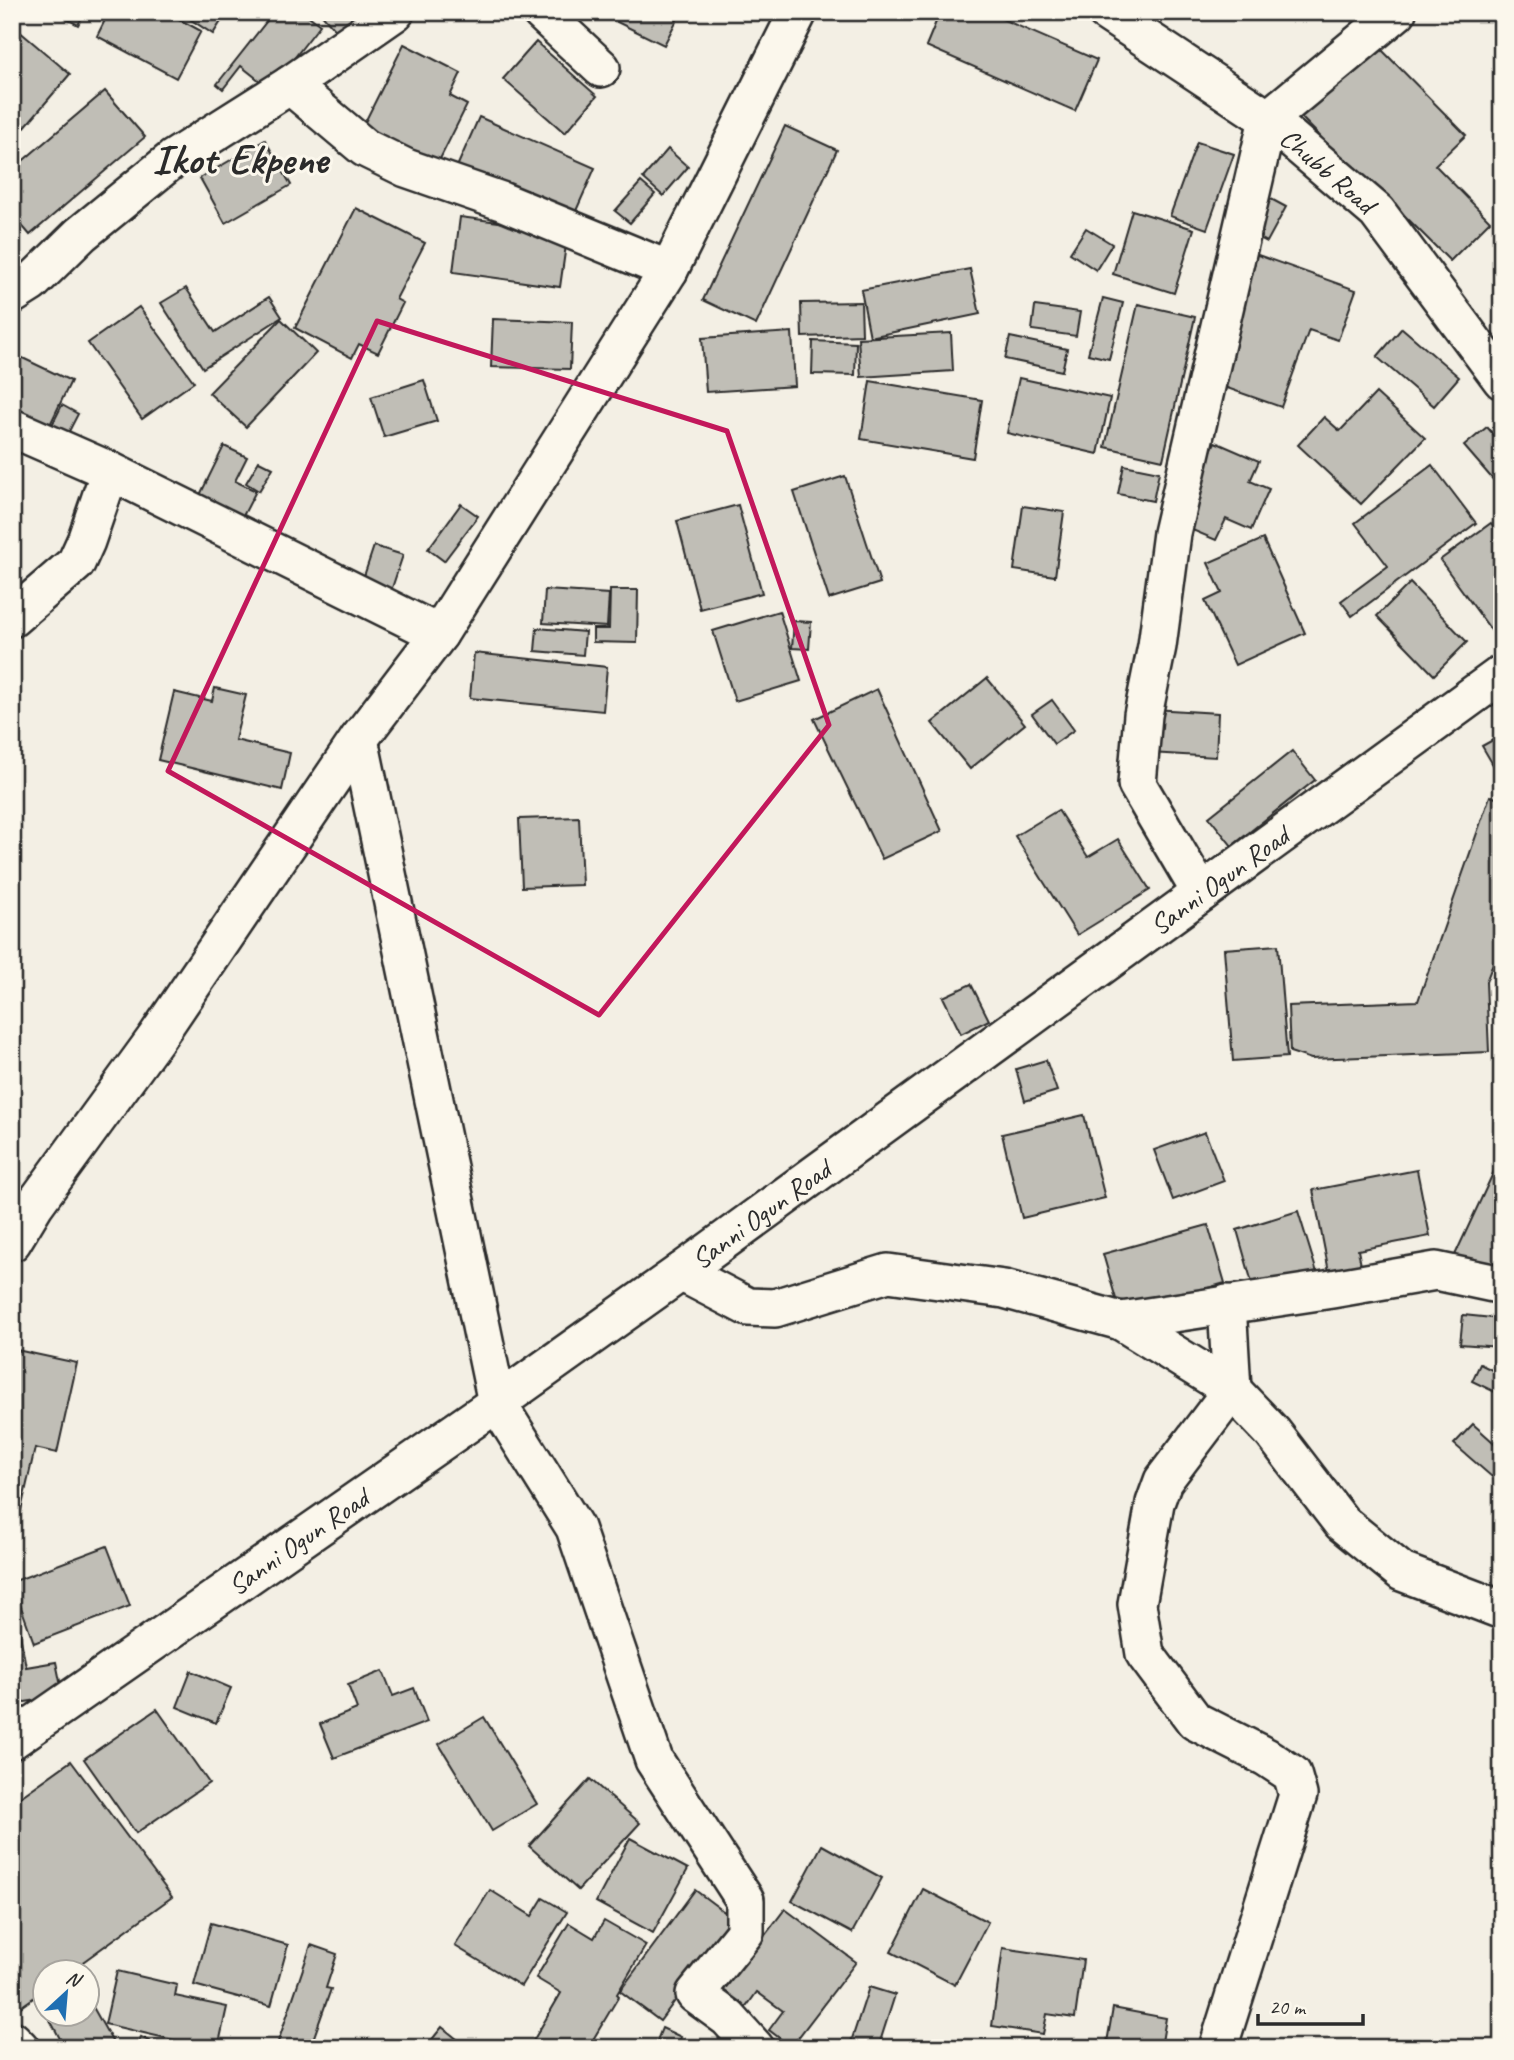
<svg xmlns="http://www.w3.org/2000/svg" width="1514" height="2060" font-family="Caveat,sans-serif">
	<rect width="100%" height="100%" fill="#f3efe4"/>
	<filter id="ink" filterUnits="userSpaceOnUse"><feTurbulence type="fractalNoise" baseFrequency=".0143" numOctaves="2"/><feDisplacementMap in="SourceGraphic" scale="14" xChannelSelector="R" yChannelSelector="G"/><feConvolveMatrix kernelMatrix="1 2 1 2 8 2 1 2 1" color-interpolation-filters="sRGB"/></filter>
	<g filter="url(#ink)">
		<!-- building -->
		<g fill="#c0beb6" stroke="#2b2b2b" stroke-width="2">
			<polygon points="54,12 85,12 78,25"/>
			<polygon points="109,12 166,12 201,31 176,78 97,36"/>
			<polygon points="179,12 227,12 213,34"/>
			<polygon points="274,12 304,12 320,25 270,89 241,66 223,89 217,84"/>
			<polygon points="320,12 375,12 343,39"/>
			<polygon points="621,12 681,12 664,45 617,22"/>
			<polygon points="940,12 986,12 1097,60 1075,111 926,46"/>
			<polygon points="12,25 70,74 12,142"/>
			<polygon points="536,42 597,96 565,133 503,79"/>
			<polygon points="404,44 461,73 450,96 467,105 432,175 357,138"/>
			<polygon points="1376,44 1466,135 1435,165 1490,221 1450,261 1393,204 1390,207 1301,117"/>
			<polygon points="105,91 145,137 30,235 12,214 12,170"/>
			<polygon points="479,117 595,168 572,220 456,169"/>
			<polygon points="785,126 837,150 756,325 703,300"/>
			<polygon points="265,140 291,185 225,223 200,178"/>
			<polygon points="1197,142 1234,154 1207,229 1170,216"/>
			<polygon points="668,149 688,167 663,196 643,178"/>
			<polygon points="641,182 655,194 630,223 615,211"/>
			<polygon points="1271,199 1286,207 1267,242 1252,234"/>
			<polygon points="356,208 425,243 396,299 403,303 378,353 359,344 352,358 295,328"/>
			<polygon points="1132,210 1194,229 1174,293 1113,274"/>
			<polygon points="460,217 568,231 560,287 453,272"/>
			<polygon points="1086,228 1112,244 1096,270 1070,253"/>
			<polygon points="1255,254 1356,290 1338,340 1309,330 1281,407 1210,382"/>
			<polygon points="970,269 980,314 870,337 861,290"/>
			<polygon points="186,288 215,332 269,297 282,317 203,368 161,303"/>
			<polygon points="1103,298 1123,303 1109,359 1088,354"/>
			<polygon points="861,302 862,335 802,337 801,303"/>
			<polygon points="1138,304 1195,317 1163,460 1105,447"/>
			<polygon points="1035,306 1080,312 1076,336 1032,330"/>
			<polygon points="139,307 194,382 142,419 88,343"/>
			<polygon points="281,319 316,353 246,427 209,393"/>
			<polygon points="493,319 572,322 570,369 491,367"/>
			<polygon points="1402,328 1459,377 1434,406 1377,357"/>
			<polygon points="792,332 795,386 706,392 702,338"/>
			<polygon points="951,333 953,371 861,377 858,338"/>
			<polygon points="1010,337 1067,349 1062,371 1005,359"/>
			<polygon points="813,341 856,343 855,375 812,374"/>
			<polygon points="12,353 71,381 47,431 12,414"/>
			<polygon points="1019,378 1110,398 1098,454 1007,433"/>
			<polygon points="424,380 437,421 384,437 371,397"/>
			<polygon points="870,381 982,400 973,458 861,439"/>
			<polygon points="1376,393 1425,438 1361,504 1298,445 1324,417 1340,431"/>
			<polygon points="62,405 78,414 64,441 48,433"/>
			<polygon points="1487,427 1502,444 1502,490 1464,446"/>
			<polygon points="1215,442 1259,461 1250,481 1269,489 1251,530 1226,519 1216,540 1178,524"/>
			<polygon points="224,446 247,457 235,481 256,491 242,518 199,497"/>
			<polygon points="259,461 273,468 259,491 246,483"/>
			<polygon points="1124,465 1159,472 1153,501 1118,494"/>
			<polygon points="1432,465 1476,523 1352,616 1341,601 1388,566 1355,523"/>
			<polygon points="845,476 880,583 829,599 794,492"/>
			<polygon points="461,504 478,516 444,561 428,549"/>
			<polygon points="738,505 762,593 700,609 677,521"/>
			<polygon points="1023,506 1064,512 1055,576 1014,570"/>
			<polygon points="1491,523 1502,538 1502,622 1491,630 1440,560"/>
			<polygon points="1263,539 1305,633 1235,665 1205,601 1222,593 1208,563"/>
			<polygon points="374,546 403,555 389,597 360,588"/>
			<polygon points="1410,583 1467,642 1434,675 1377,616"/>
			<polygon points="545,590 609,594 607,627 543,623"/>
			<polygon points="610,590 638,590 637,643 593,642 593,629 609,629"/>
			<polygon points="779,611 801,681 735,701 713,631"/>
			<polygon points="794,621 811,622 809,649 792,648"/>
			<polygon points="537,628 585,632 583,655 535,651"/>
			<polygon points="474,653 607,667 603,711 470,698"/>
			<polygon points="987,678 1025,724 970,769 932,723"/>
			<polygon points="215,688 246,695 235,740 290,753 282,790 158,760 174,692 212,701"/>
			<polygon points="877,689 942,831 882,859 814,719"/>
			<polygon points="1052,700 1074,730 1054,744 1032,714"/>
			<polygon points="1153,709 1218,713 1216,757 1150,753"/>
			<polygon points="1502,735 1502,780 1482,746"/>
			<polygon points="1292,751 1315,780 1232,846 1209,817"/>
			<polygon points="1490,796 1502,800 1502,940 1486,982 1489,1052 1311,1059 1290,1052 1288,1006 1418,1001"/>
			<polygon points="1058,810 1088,857 1118,839 1150,890 1077,935 1015,836"/>
			<polygon points="579,817 582,885 522,887 519,819"/>
			<polygon points="1278,945 1287,1057 1233,1061 1224,949"/>
			<polygon points="971,984 989,1020 961,1034 943,997"/>
			<polygon points="1046,1060 1057,1091 1025,1101 1016,1069"/>
			<polygon points="1084,1115 1105,1198 1022,1218 1002,1134"/>
			<polygon points="1205,1132 1224,1181 1173,1200 1154,1150"/>
			<polygon points="1502,1154 1502,1277 1455,1255"/>
			<polygon points="1417,1170 1430,1236 1358,1250 1364,1281 1332,1287 1313,1190"/>
			<polygon points="1298,1211 1319,1279 1256,1297 1237,1230"/>
			<polygon points="1208,1225 1225,1283 1120,1313 1103,1254"/>
			<polygon points="1463,1315 1502,1319 1500,1347 1460,1344"/>
			<polygon points="12,1349 77,1363 57,1453 35,1448 21,1510 12,1508"/>
			<polygon points="1480,1364 1502,1375 1502,1383 1497,1393 1472,1381"/>
			<polygon points="1473,1424 1502,1450 1502,1467 1492,1477 1454,1444"/>
			<polygon points="107,1546 130,1606 34,1643 12,1582"/>
			<polygon points="12,1590 26,1667 56,1662 63,1696 12,1704"/>
			<polygon points="191,1671 231,1688 216,1723 177,1707"/>
			<polygon points="383,1671 393,1696 414,1688 427,1722 334,1758 320,1724 357,1709 348,1685"/>
			<polygon points="157,1709 209,1783 136,1833 84,1759"/>
			<polygon points="484,1717 537,1804 492,1831 439,1744"/>
			<polygon points="71,1761 172,1897 69,1972 46,1972 46,1989 12,2013 12,1803"/>
			<polygon points="590,1779 640,1823 578,1890 529,1846"/>
			<polygon points="630,1838 688,1869 653,1933 596,1902"/>
			<polygon points="822,1845 882,1878 852,1933 792,1901"/>
			<polygon points="923,1889 988,1922 955,1985 891,1952"/>
			<polygon points="490,1890 532,1916 543,1898 567,1912 521,1986 455,1946"/>
			<polygon points="695,1890 735,1920 660,2021 620,1991"/>
			<polygon points="785,1909 856,1962 791,2047 769,2030 783,2011 757,1992 744,2010 710,1984 759,1943"/>
			<polygon points="604,1921 646,1945 617,1994 619,1996 588,2048 529,2048 561,1993 536,1978 569,1923 594,1938"/>
			<polygon points="211,1923 288,1945 271,2006 194,1985"/>
			<polygon points="311,1945 337,1954 326,1988 331,1989 310,2048 294,2048 278,2042"/>
			<polygon points="1003,1948 1083,1960 1075,2018 1047,2014 1043,2034 992,2026"/>
			<polygon points="117,1971 177,1985 175,1996 227,2007 218,2048 208,2048 105,2024"/>
			<polygon points="869,1987 895,1995 878,2048 849,2048"/>
			<polygon points="89,2000 116,2048 65,2048 50,2020 61,2014 88,2014 88,2001"/>
			<polygon points="1113,2008 1166,2018 1161,2048 1106,2048"/>
			<polygon points="442,2027 468,2048 425,2048"/>
			<polygon points="662,2028 681,2037 676,2048 654,2048"/>
			<polygon points="141,2037 162,2048 136,2048"/>
		</g>
		<g fill="none" stroke-linecap="round" stroke-linejoin="round">
			<!-- minor casing -->
			<g stroke="#2b2b2b" stroke-width="42">
				<g id="minor">
					<polyline points="541,12 601,68"/>
					<path id="s1" d="M1106 12 1268 119 1377 212 1502 380"/>
					<polyline points="290,85 365,148 406,168 501,201 669,270"/>
					<polyline points="12,295 31,283 81,234 173,159 290,85 395,12"/>
					<polyline points="12,428 110,471 439,634"/>
					<polyline points="12,618 76,563 86,541 110,471"/>
					<polyline points="359,739 497,1403 575,1528 654,1760 745,1900 745,1932 695,1994 728,2018 755,2048"/>
					<polyline points="1201,893 1137,784 1143,715 1157,646 1172,533 1268,119 1397,12"/>
					<polyline points="12,1242 35,1204 156,1038 359,739 439,634 669,270 798,12"/>
					<polyline points="681,1272 748,1307 775,1308 888,1273 1004,1289 1121,1321 1232,1390 1273,1433 1342,1523 1402,1572 1502,1610"/>
					<polyline points="1121,1321 1332,1289 1436,1271 1502,1285"/>
					<path id="s2" d="M12 1740 497 1403 681 1272 1502 674"/>
					<polyline points="12,2040 20,2048"/>
					<polyline points="1218,2048 1298,1795 1292,1774 1266,1757 1195,1721 1145,1654 1137,1604 1155,1503 1163,1481 1232,1390 1227,1304"/>
				</g>
			</g>
			<!-- minor -->
			<use href="#minor" stroke="#fbf7ec" stroke-width="37"/>
		</g>
	</g>
	<!-- marked area -->
	<path fill="none" stroke="#c2185b" stroke-width="5" stroke-linejoin="round" d="M377 321 727 431 829 725 599 1015 168 771Z"/>
	<g text-anchor="middle" stroke-width="6" stroke-linejoin="round" paint-order="stroke">
		<!-- street labels -->
		<g font-size="28" fill="#2b2b2b" stroke="#fbf7ec">
			<text dy="10" stroke="none"><textPath href="#s1" startOffset="273">Chubb Road</textPath></text>
			<text dy="10" stroke="none"><textPath href="#s2" startOffset="1482">Sanni Ogun Road</textPath></text>
			<text dy="10" stroke="none"><textPath href="#s2" startOffset="915">Sanni Ogun Road</textPath></text>
			<text dy="10" stroke="none"><textPath href="#s2" startOffset="348">Sanni Ogun Road</textPath></text>
		</g>
		<!-- town labels -->
		<g font-size="42" font-weight="bold" fill="#2b2b2b" stroke="#fbf7ec">
			<text x="240" y="173">Ikot Ekpene</text>
		</g>
	</g>
	<!-- margin -->
	<rect width="1514" height="2060" fill="none" stroke="#fbf7ec" stroke-width="42"/>
	<rect x="21" y="21" width="1472" height="2018" fill="none" stroke="#2b2b2b" stroke-width="2.5" filter="url(#ink)"/>
	<!-- north arrow -->
	<g transform="translate(66 1993) rotate(26)"><circle r="33" fill="#fbf7ec" stroke="#a8a59f" stroke-width="2"/>
	<path d="M0-5L12 26L0 18L-12 26Z" fill="#1f6fb2"/>
	<text y="-10" font-size="19" font-weight="bold" text-anchor="middle" fill="#2b2b2b">N</text>
	</g>
	<!-- scale -->
	<path d="M1258 2014v10h105v-10" fill="none" stroke="#2b2b2b" stroke-width="3.5"/>
	<text x="1269" y="2014" font-size="21" fill="#2b2b2b" stroke="#fbf7ec" stroke-width="5" paint-order="stroke">20 m</text>
</svg>
